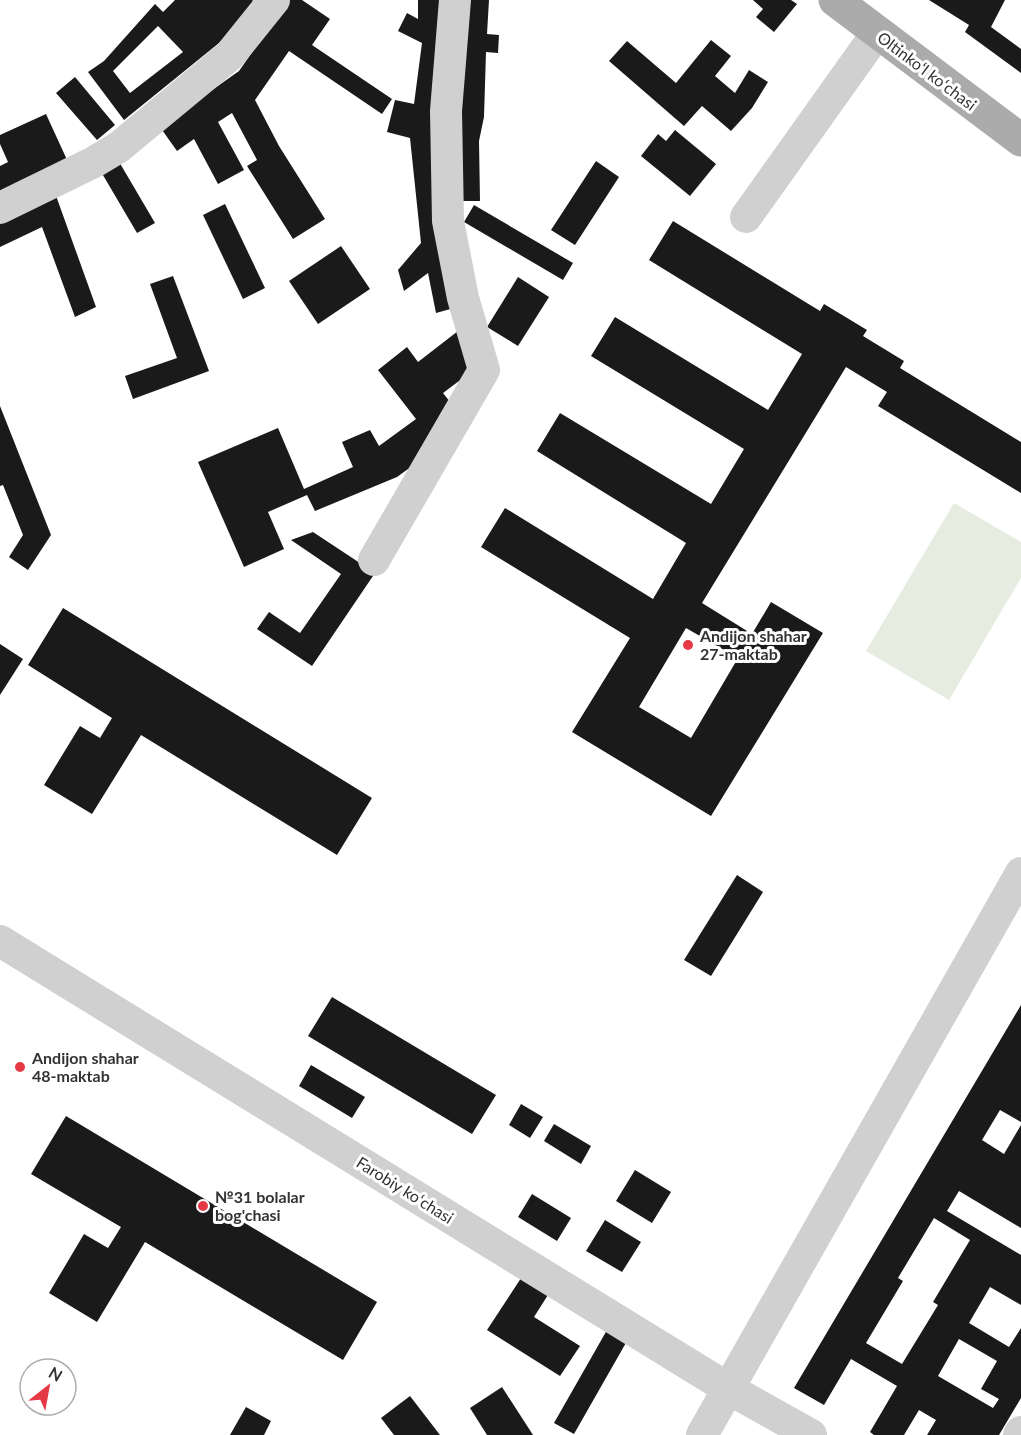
<svg xmlns="http://www.w3.org/2000/svg" width="1021" height="1435" font-family="Lato,sans-serif">
	<rect width="100%" height="100%" fill="#fff"/>
	<!-- green -->
	<polygon fill="#e6ecdf" points="954,503 1021,542 1021,578 949,700 866,651"/>
	<!-- building -->
	<g fill="#1a1a1a" fill-rule="evenodd">
		<path d="M175 0H252L256 3 219 43 124 120 88 72 104 61 155 4 163 12ZM158 26 183 52 130 93 113 71Z"/>
		<polygon points="289,0 302,0 330,19 312,45 392,99 382,114 289,51 255,100 279,146 325,219 293,239 247,166 257,160 232,113 218,122 244,170 218,184 194,139 177,151 160,127 239,71"/>
		<polygon points="418,0 446,0 454,308 436,313 428,273 404,291 398,270 421,243 410,138 387,132 395,100 414,104 422,43 398,31 407,13 418,19"/>
		<polygon points="463,0 489,0 487,34 499,35 498,53 486,52 484,117 479,141 480,201 457,201"/>
		<polygon points="753,0 791,0 797,4 774,32 756,17 763,9"/>
		<polygon points="929,0 1005,0 991,27 1021,49 1021,73 965,32 969,25"/>
		<polygon points="711,40 731,56 715,76 735,93 749,70 768,82 752,108 731,131 702,106 684,126 609,61 627,41 676,83"/>
		<polygon points="75,77 115,125 97,140 56,93"/>
		<polygon points="46,114 68,162 0,195 0,166 8,162 0,144 0,135"/>
		<polygon points="675,130 716,164 690,196 641,156 658,134 666,141"/>
		<polygon points="118,160 155,223 137,233 100,170"/>
		<polygon points="596,161 619,177 575,245 551,230"/>
		<polygon points="55,193 96,307 75,317 42,227 0,247 0,218"/>
		<polygon points="225,204 265,288 243,299 203,215"/>
		<polygon points="474,205 573,263 563,280 464,222"/>
		<path d="M673 221 820 311 824 304 867 330 863 336 904 361 900 368 1021 442V493L878 406 887 392 846 367 702 603 752 634 771 602 823 633 711 816 572 732 630 638 481 547 505 508 653 599 686 543 537 451 560 413 711 504 744 449 591 356 615 317 768 410 802 354 649 260ZM686 628 738 658 691 738 639 707Z"/>
		<polygon points="341,246 370,289 318,324 289,281"/>
		<polygon points="173,276 209,371 133,399 125,376 177,358 150,284"/>
		<polygon points="518,277 549,297 518,346 487,327"/>
		<polygon points="458,331 471,372 443,393 450,402 437,448 397,477 315,511 307,495 268,512 284,549 244,567 198,462 278,428 304,489 353,467 342,442 370,430 379,446 416,419 378,370 407,347 418,362"/>
		<polygon points="0,406 51,535 28,570 9,557 23,535 3,485 0,486"/>
		<polygon points="313,532 375,573 312,666 257,629 269,612 300,633 341,574 291,540"/>
		<polygon points="63,608 372,798 337,855 141,735 92,814 44,785 80,726 100,738 112,718 28,665"/>
		<polygon points="0,644 23,659 0,695"/>
		<polygon points="737,875 763,892 711,976 684,960"/>
		<polygon points="332,997 496,1095 472,1134 308,1036"/>
		<path d="M1021 1005V1122L1000 1110 982 1140 1004 1154 1021 1125V1228L959 1191 947 1211 1021 1255V1305L990 1287 969 1323 1009 1347 1021 1328V1398L999 1435H927L936 1420 919 1410 904 1435H874L870 1432 897 1386 851 1359 824 1405 794 1388ZM934 1218 970 1240 933 1302 938 1305 902 1364 866 1343 903 1281 898 1278ZM959 1339 997 1361 981 1389 999 1399 993 1408 938 1376Z"/>
		<polygon points="311,1065 365,1097 352,1118 299,1086"/>
		<polygon points="521,1104 543,1117 530,1138 509,1125"/>
		<polygon points="66,1116 377,1302 343,1360 145,1242 97,1322 49,1293 84,1234 108,1248 121,1227 31,1174"/>
		<polygon points="554,1124 591,1146 581,1164 544,1141"/>
		<polygon points="635,1170 671,1192 652,1223 616,1201"/>
		<polygon points="532,1194 571,1218 557,1241 518,1217"/>
		<polygon points="605,1220 641,1242 622,1272 586,1251"/>
		<polygon points="527,1269 553,1287 534,1317 580,1346 560,1376 487,1330"/>
		<polygon points="611,1323 631,1334 574,1434 554,1423"/>
		<polygon points="502,1387 533,1435 487,1435 470,1408"/>
		<polygon points="410,1396 440,1435 394,1435 381,1418"/>
		<polygon points="246,1407 271,1421 264,1435 230,1435"/>
	</g>
	<g fill="none" stroke-linecap="round" stroke-linejoin="round">
		<!-- minor -->
		<g stroke="#d0d0d0" stroke-width="32">
			<polyline points="0,208 94,162 119,147 229,56 274,0"/>
			<polyline points="746,217 877,33"/>
			<polyline points="374,560 484,370 463,298 448,221 446,111 455,0"/>
			<polyline points="0,941 729,1389 811,1435"/>
			<polyline points="702,1435 1021,873"/>
			<polyline points="1019,1435 1021,1432"/>
		</g>
		<!-- major -->
		<polyline stroke="#ababab" stroke-width="33" points="835,0 1021,140"/>
	</g>
	<!-- markers -->
	<g fill="#e63946" stroke="#fff" stroke-width="2">
		<circle cx="688" cy="645" r="6"/>
		<circle cx="20" cy="1067" r="6"/>
		<circle cx="203" cy="1206" r="6"/>
	</g>
	<g text-anchor="middle" stroke-width="6" stroke-linejoin="round" paint-order="stroke">
		<!-- street labels -->
		<g font-size="16" fill="#333" stroke="#fff">
			<text transform="translate(927 71) rotate(37)" y="6">Oltinkoʻl koʻchasi</text>
			<text transform="translate(405 1190) rotate(32)" y="6">Farobiy koʻchasi</text>
		</g>
		<!-- poi labels -->
		<g font-size="16" font-weight="bold" fill="#333" stroke="#fff" text-anchor="start">
			<text x="700" y="642">Andijon shahar<tspan x="700" dy="18">27-maktab</tspan></text>
			<text x="32" y="1064">Andijon shahar<tspan x="32" dy="18">48-maktab</tspan></text>
			<text x="215" y="1203">№31 bolalar<tspan x="215" dy="18">bog'chasi</tspan></text>
		</g>
	</g>
	<!-- north arrow -->
	<g transform="translate(48 1387) rotate(31)"><circle r="28" fill="#ffffff" stroke="#adadad" stroke-width="1.5"/>
	<path d="M0-4.5L10 22L0 15L-10 22Z" fill="#e63946"/>
	<text y="-9" font-size="16" font-weight="bold" text-anchor="middle" fill="#333333">N</text>
	</g>
</svg>
